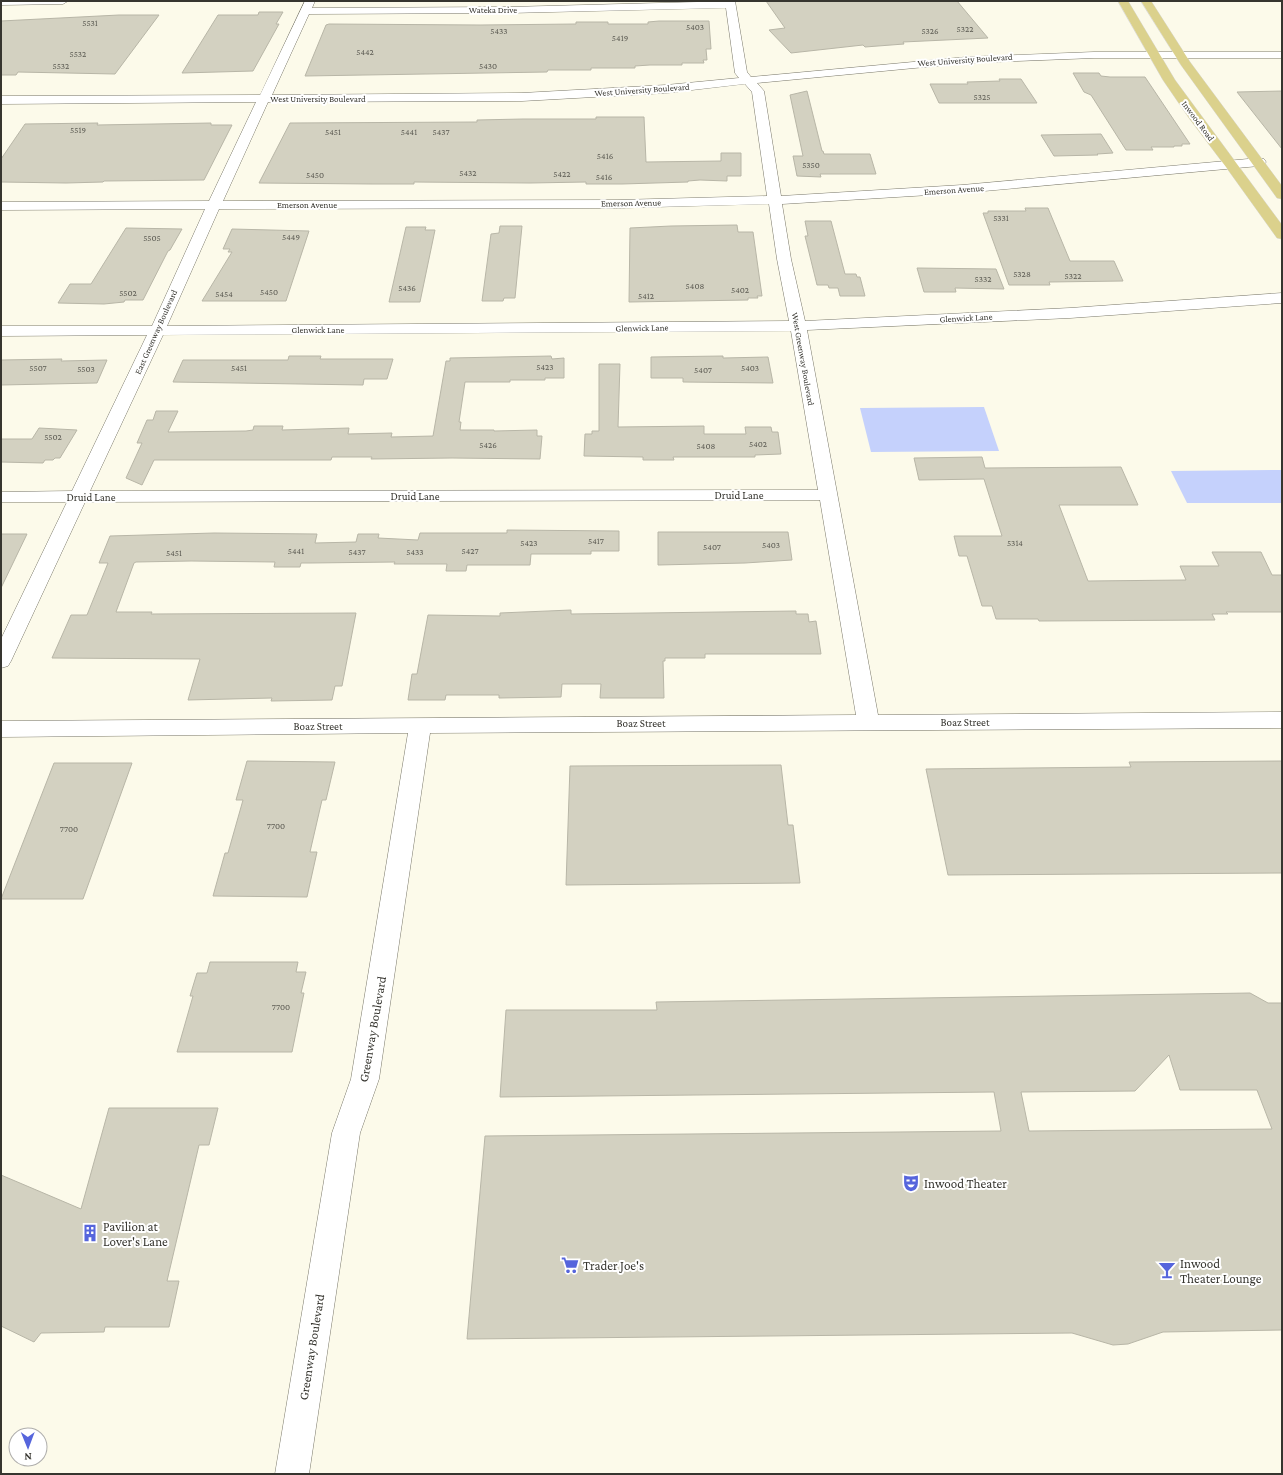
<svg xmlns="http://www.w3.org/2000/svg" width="1283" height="1475" font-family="'Crimson Pro',serif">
	<rect width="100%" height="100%" fill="#fcfaea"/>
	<!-- green -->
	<g fill="#c5d1fc">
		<polygon points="984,407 999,451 871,452 860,408"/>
		<polygon points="1282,470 1282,503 1187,503 1171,471"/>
	</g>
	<!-- building -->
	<g fill="#d3d1c1" stroke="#b8b6a7" fill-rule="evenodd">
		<polygon points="766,1 957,1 988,38 903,42 904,44 865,47 863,45 791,53 769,30 785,28"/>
		<polygon points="259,12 283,12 276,24 279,24 253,71 182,73 218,15 258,15"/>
		<polygon points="119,15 159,15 115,74 18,72 16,75 1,75 1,21"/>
		<polygon points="659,21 709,21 711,49 706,49 707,60 703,60 704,63 682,63 682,65 650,65 635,66 635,68 591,68 591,70 548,70 547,72 305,76 326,25 329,24 480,25 576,24 576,22 608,22 608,24 648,24 648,22"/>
		<polygon points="1073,73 1099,73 1101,76 1110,77 1145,77 1190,144 1182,144 1182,146 1174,146 1174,147 1151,147 1153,150 1126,150 1091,95 1084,92"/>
		<polygon points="999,79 1021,79 1037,103 939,103 930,84 968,84 967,82 1000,81"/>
		<polygon points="807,91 822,151 823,151 824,154 870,154 876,174 820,174 821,177 797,176 793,156 803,156 790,95"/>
		<polygon points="1282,91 1282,149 1237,92"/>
		<polygon points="596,117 644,117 646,162 721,161 721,153 741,153 741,176 727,176 727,181 700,180 688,181 688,182 622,184 586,184 586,182 530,183 414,182 414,184 372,184 259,183 290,123 477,122 477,120 523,119 596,119"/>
		<polygon points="98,123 97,125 211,123 211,125 232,125 204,180 104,181 103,182 66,183 1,182 1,159 25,124"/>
		<polygon points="1101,134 1113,153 1097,154 1098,155 1054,156 1041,135"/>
		<polygon points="1025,208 1048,208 1070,261 1114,261 1123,281 1049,282 1050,285 1009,285 983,213 988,213 988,211 1026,211"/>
		<polygon points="805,221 831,221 845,274 856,274 857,277 860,277 865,296 840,296 838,288 829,288 828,285 817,285 805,236 808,236"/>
		<polygon points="737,225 738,232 753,232 762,296 757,296 758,298 748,298 748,300 629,302 630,228 671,226"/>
		<polygon points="500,226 522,226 515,298 504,298 503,301 482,301 491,234 499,233"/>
		<polygon points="406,227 426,227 425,230 435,230 420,302 389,302"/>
		<polygon points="126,228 182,229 170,250 168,251 143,300 125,300 124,302 104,304 58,303 70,284 91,284"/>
		<polygon points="232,229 309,231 286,301 202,301 232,252 228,252 230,249 223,249"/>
		<polygon points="917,268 996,269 1004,289 955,288 956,292 924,292"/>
		<polygon points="289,356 321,356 320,359 393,359 387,379 364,379 363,385 173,382 183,360 288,360"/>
		<polygon points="551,356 552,359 564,358 564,378 545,378 545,380 510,380 510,382 465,382 459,422 461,422 460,430 494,430 494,431 537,430 537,436 542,436 540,459 452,458 371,459 372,457 332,457 331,460 154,460 142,485 126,478 142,443 137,443 147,420 153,420 156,411 178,411 168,432 246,431 253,430 254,426 283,426 282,430 349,428 348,434 392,433 391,437 433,436 446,361 450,361 450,358"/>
		<polygon points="723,356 723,358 768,357 773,383 683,382 683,378 651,378 651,357"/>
		<polygon points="62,359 61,361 107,360 97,383 1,385 1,360"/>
		<polygon points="599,364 620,364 618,427 704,426 704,434 746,434 745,427 771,427 772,432 778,432 781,454 755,455 755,457 673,457 674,460 643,460 643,457 584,456 585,434 592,434 592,431 599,431"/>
		<polygon points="39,428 77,430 60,458 55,458 53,460 45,460 43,463 1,462 1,439 32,439"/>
		<polygon points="982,457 985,468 1121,467 1138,505 1059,505 1088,581 1186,580 1180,566 1219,566 1212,552 1261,552 1272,575 1282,575 1282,612 1226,612 1228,614 1212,614 1215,620 1039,621 1038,619 996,619 992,606 982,606 967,556 959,556 954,536 1002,536 984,479 919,480 914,458"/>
		<polygon points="507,530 619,531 619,551 591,551 591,554 531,554 530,565 467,565 466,571 446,571 447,564 394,564 395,562 310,563 301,563 300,567 274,567 275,562 191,561 136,562 134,563 116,612 152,612 151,614 356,613 342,686 335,686 332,700 271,701 272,698 188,700 200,659 52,658 71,615 87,615 108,563 99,563 110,536 214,533 317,534 315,543 356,542 358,534 379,534 378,538 418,540 420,533 507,533"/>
		<polygon points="658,532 788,532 792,560 745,563 658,565"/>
		<polygon points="1,534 27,534 1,588"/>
		<polygon points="571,610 571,614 796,611 796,614 808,614 809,622 816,621 821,654 705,654 705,658 665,658 665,661 663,661 664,698 600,698 601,684 562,684 561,697 499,698 499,695 446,695 445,700 408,700 412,674 417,674 428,615 500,616 500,613"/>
		<polygon points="247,761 335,762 326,800 322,800 310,852 317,852 307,897 213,896 225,853 228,853 243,800 236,800"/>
		<polygon points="1282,761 1282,873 948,875 926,769 1131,767 1129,762"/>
		<polygon points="54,763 132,763 83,899 1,899"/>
		<polygon points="781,765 788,825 793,825 800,883 566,885 570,766"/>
		<polygon points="210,962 298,962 296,972 306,972 301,993 304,993 292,1052 177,1052 193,996 190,996 197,973 207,973"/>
		<path d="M1250 993 1268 1003H1282V1330L1163 1332 1128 1344 1113 1345 1072 1333 467 1339 485 1136 1001 1131 994 1092 500 1097 506 1010H657L656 1002ZM1169 1055 1180 1090H1257L1272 1129 1029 1131 1021 1092 1135 1091Z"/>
		<polygon points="109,1108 218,1108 209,1145 199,1145 167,1281 179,1281 169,1327 105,1327 104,1332 41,1333 34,1342 1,1326 1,1175 81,1209"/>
	</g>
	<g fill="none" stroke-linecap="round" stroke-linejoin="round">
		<!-- minor casing -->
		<g stroke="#7a786a" stroke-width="1">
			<g id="minor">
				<polygon points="1,1 68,1 63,4 1,5"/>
				<path d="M305 1H315L312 8 509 7 735 1 747 72 751 77 967 57 1094 52H1282V58H1094L967 63 757 83 764 91 781 196 962 185 1259 158 1264 159 1266 162 1264 165 1259 166 962 193 782 204 791 259 805 321 1070 308 1282 293V303L1070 318 807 330 878 715 1282 712V728L430 733 379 1079 360 1133 309 1474H275L332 1133 351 1079 408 733 1 737V721L856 715 820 500 85 502 11 661 8 666 1 668V639L67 502H1V492L72 491 147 335 1 336V326H152L205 209 1 210V202L209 201 256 102 1 104V96L260 95ZM726 8 735 73 739 78 666 85 522 93 272 95 309 14 509 13ZM745 84 752 92 767 196 618 200 223 201 268 102 522 101 666 93ZM769 204 777 259 789 321 167 326 219 209 618 208ZM791 331 818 490 90 491 163 335Z"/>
			</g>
		</g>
		<!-- major casing -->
		<g stroke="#dbdbda" stroke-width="1">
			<g id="major">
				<polygon points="1118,1 1128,1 1175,80 1282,225 1282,239 1277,238 1226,167 1189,118 1163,80"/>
				<polygon points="1141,1 1151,1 1190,62 1282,186 1282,199 1277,198 1181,65"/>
			</g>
		</g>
		<!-- minor -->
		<use href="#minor" fill="#fff" fill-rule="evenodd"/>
		<!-- major -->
		<use href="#major" fill="#dbd18c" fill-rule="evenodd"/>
	</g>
	<!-- icons -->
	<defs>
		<g id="theatre-bare" transform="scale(1.38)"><path d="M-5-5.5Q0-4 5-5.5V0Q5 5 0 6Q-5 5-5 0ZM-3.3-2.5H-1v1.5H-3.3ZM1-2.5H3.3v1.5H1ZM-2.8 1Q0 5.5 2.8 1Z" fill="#5665dc" stroke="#fff" stroke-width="2.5" paint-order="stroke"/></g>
		<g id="building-bare" transform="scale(1.38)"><path d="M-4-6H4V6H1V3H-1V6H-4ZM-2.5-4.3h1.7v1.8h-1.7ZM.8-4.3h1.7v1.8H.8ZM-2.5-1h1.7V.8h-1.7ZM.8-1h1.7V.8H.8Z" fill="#5665dc" stroke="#fff" stroke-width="2.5" paint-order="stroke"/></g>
		<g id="supermarket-bare" transform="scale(1.38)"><path d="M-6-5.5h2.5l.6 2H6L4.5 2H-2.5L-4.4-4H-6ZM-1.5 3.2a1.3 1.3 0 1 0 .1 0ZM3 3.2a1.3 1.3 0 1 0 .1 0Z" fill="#5665dc" stroke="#fff" stroke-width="2.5" paint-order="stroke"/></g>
		<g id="bar-bare" transform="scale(1.38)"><path d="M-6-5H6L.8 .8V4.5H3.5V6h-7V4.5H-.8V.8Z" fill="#5665dc" stroke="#fff" stroke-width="2.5" paint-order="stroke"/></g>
	</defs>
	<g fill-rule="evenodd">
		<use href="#theatre-bare" x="911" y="1183"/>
		<use href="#building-bare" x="90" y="1233"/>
		<use href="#supermarket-bare" x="570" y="1265"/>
		<use href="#bar-bare" x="1167" y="1270"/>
	</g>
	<g text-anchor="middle" stroke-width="4" stroke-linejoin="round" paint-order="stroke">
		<!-- far-street labels -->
		<g font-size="9" fill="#36352f" stroke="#fff">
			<text x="493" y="13">Wateka Drive</text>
			<text transform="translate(965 60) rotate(-4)" y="3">West University Boulevard</text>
			<text transform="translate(642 90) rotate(-4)" y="3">West University Boulevard</text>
			<text x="318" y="102">West University Boulevard</text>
			<text transform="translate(1198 121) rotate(53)" y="3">Inwood Road</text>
			<text transform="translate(954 190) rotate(-4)" y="3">Emerson Avenue</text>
			<text transform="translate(631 203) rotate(-1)" y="3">Emerson Avenue</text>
			<text x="307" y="208">Emerson Avenue</text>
			<text transform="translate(966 318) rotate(-3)" y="3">Glenwick Lane</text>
			<text transform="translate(642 328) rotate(-1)" y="3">Glenwick Lane</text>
			<text x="318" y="333">Glenwick Lane</text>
			<text transform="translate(156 332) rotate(-66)" y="3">East Greenway Boulevard</text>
			<text transform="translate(803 359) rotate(80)" y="3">West Greenway Boulevard</text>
		</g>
		<!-- number labels -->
		<g font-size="9" fill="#5d5c54">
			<text x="90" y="26">5531</text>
			<text x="695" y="30">5403</text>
			<text x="965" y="32">5322</text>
			<text x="499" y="34">5433</text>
			<text x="930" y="34">5326</text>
			<text x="620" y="41">5419</text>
			<text x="365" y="55">5442</text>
			<text x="78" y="57">5532</text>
			<text x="61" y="69">5532</text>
			<text x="488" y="69">5430</text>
			<text x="982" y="100">5325</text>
			<text x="78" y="133">5519</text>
			<text x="333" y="135">5451</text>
			<text x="409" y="135">5441</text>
			<text x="441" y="135">5437</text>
			<text x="605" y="159">5416</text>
			<text x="811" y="168">5350</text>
			<text x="468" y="176">5432</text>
			<text x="562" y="177">5422</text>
			<text x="315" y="178">5450</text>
			<text x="604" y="180">5416</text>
			<text x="1001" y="221">5331</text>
			<text x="291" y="240">5449</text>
			<text x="152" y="241">5505</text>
			<text x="1022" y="277">5328</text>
			<text x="1073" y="279">5322</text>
			<text x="983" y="282">5332</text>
			<text x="695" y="289">5408</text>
			<text x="407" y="291">5436</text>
			<text x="740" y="293">5402</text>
			<text x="269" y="295">5450</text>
			<text x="128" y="296">5502</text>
			<text x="224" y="297">5454</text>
			<text x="646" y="299">5412</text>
			<text x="545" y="370">5423</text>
			<text x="38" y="371">5507</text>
			<text x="239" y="371">5451</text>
			<text x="750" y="371">5403</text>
			<text x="86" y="372">5503</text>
			<text x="703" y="373">5407</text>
			<text x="53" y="440">5502</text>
			<text x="758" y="447">5402</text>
			<text x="488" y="448">5426</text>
			<text x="706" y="449">5408</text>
			<text x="596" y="544">5417</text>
			<text x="529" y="546">5423</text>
			<text x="1015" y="546">5314</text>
			<text x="771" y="548">5403</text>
			<text x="712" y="550">5407</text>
			<text x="296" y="554">5441</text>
			<text x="470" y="554">5427</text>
			<text x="357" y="555">5437</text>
			<text x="415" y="555">5433</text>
			<text x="174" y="556">5451</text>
			<text x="276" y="829">7700</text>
			<text x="69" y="832">7700</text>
			<text x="281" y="1010">7700</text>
		</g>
		<!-- street labels -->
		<g font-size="11" fill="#36352f" stroke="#fff">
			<text x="739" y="499">Druid Lane</text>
			<text x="415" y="500">Druid Lane</text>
			<text x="91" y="501">Druid Lane</text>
			<text x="965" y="726">Boaz Street</text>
			<text x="641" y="727">Boaz Street</text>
			<text x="318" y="730">Boaz Street</text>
		</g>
		<!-- near-street labels -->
		<g font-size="13" fill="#36352f" stroke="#fff">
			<text transform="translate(372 1029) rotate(-80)" y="5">Greenway Boulevard</text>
			<text transform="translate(311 1347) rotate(-81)" y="5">Greenway Boulevard</text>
		</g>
		<!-- near-poi labels -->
		<g font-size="13" fill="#36352f" stroke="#fff" text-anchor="start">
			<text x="924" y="1188">Inwood Theater</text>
			<text x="103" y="1231">Pavilion at<tspan x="103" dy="15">Lover's Lane</tspan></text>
			<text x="1180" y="1268">Inwood<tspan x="1180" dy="15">Theater Lounge</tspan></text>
			<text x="583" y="1270">Trader Joe's</text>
		</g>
	</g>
	<!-- border -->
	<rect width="1283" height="1475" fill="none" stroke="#36352f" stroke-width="4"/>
	<!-- north arrow -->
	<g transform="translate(28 1447) rotate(179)"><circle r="19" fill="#ffffff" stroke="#afaeac"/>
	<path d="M0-3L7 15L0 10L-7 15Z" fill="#5665dc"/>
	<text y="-6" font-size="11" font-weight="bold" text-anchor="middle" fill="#36352f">N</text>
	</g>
</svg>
